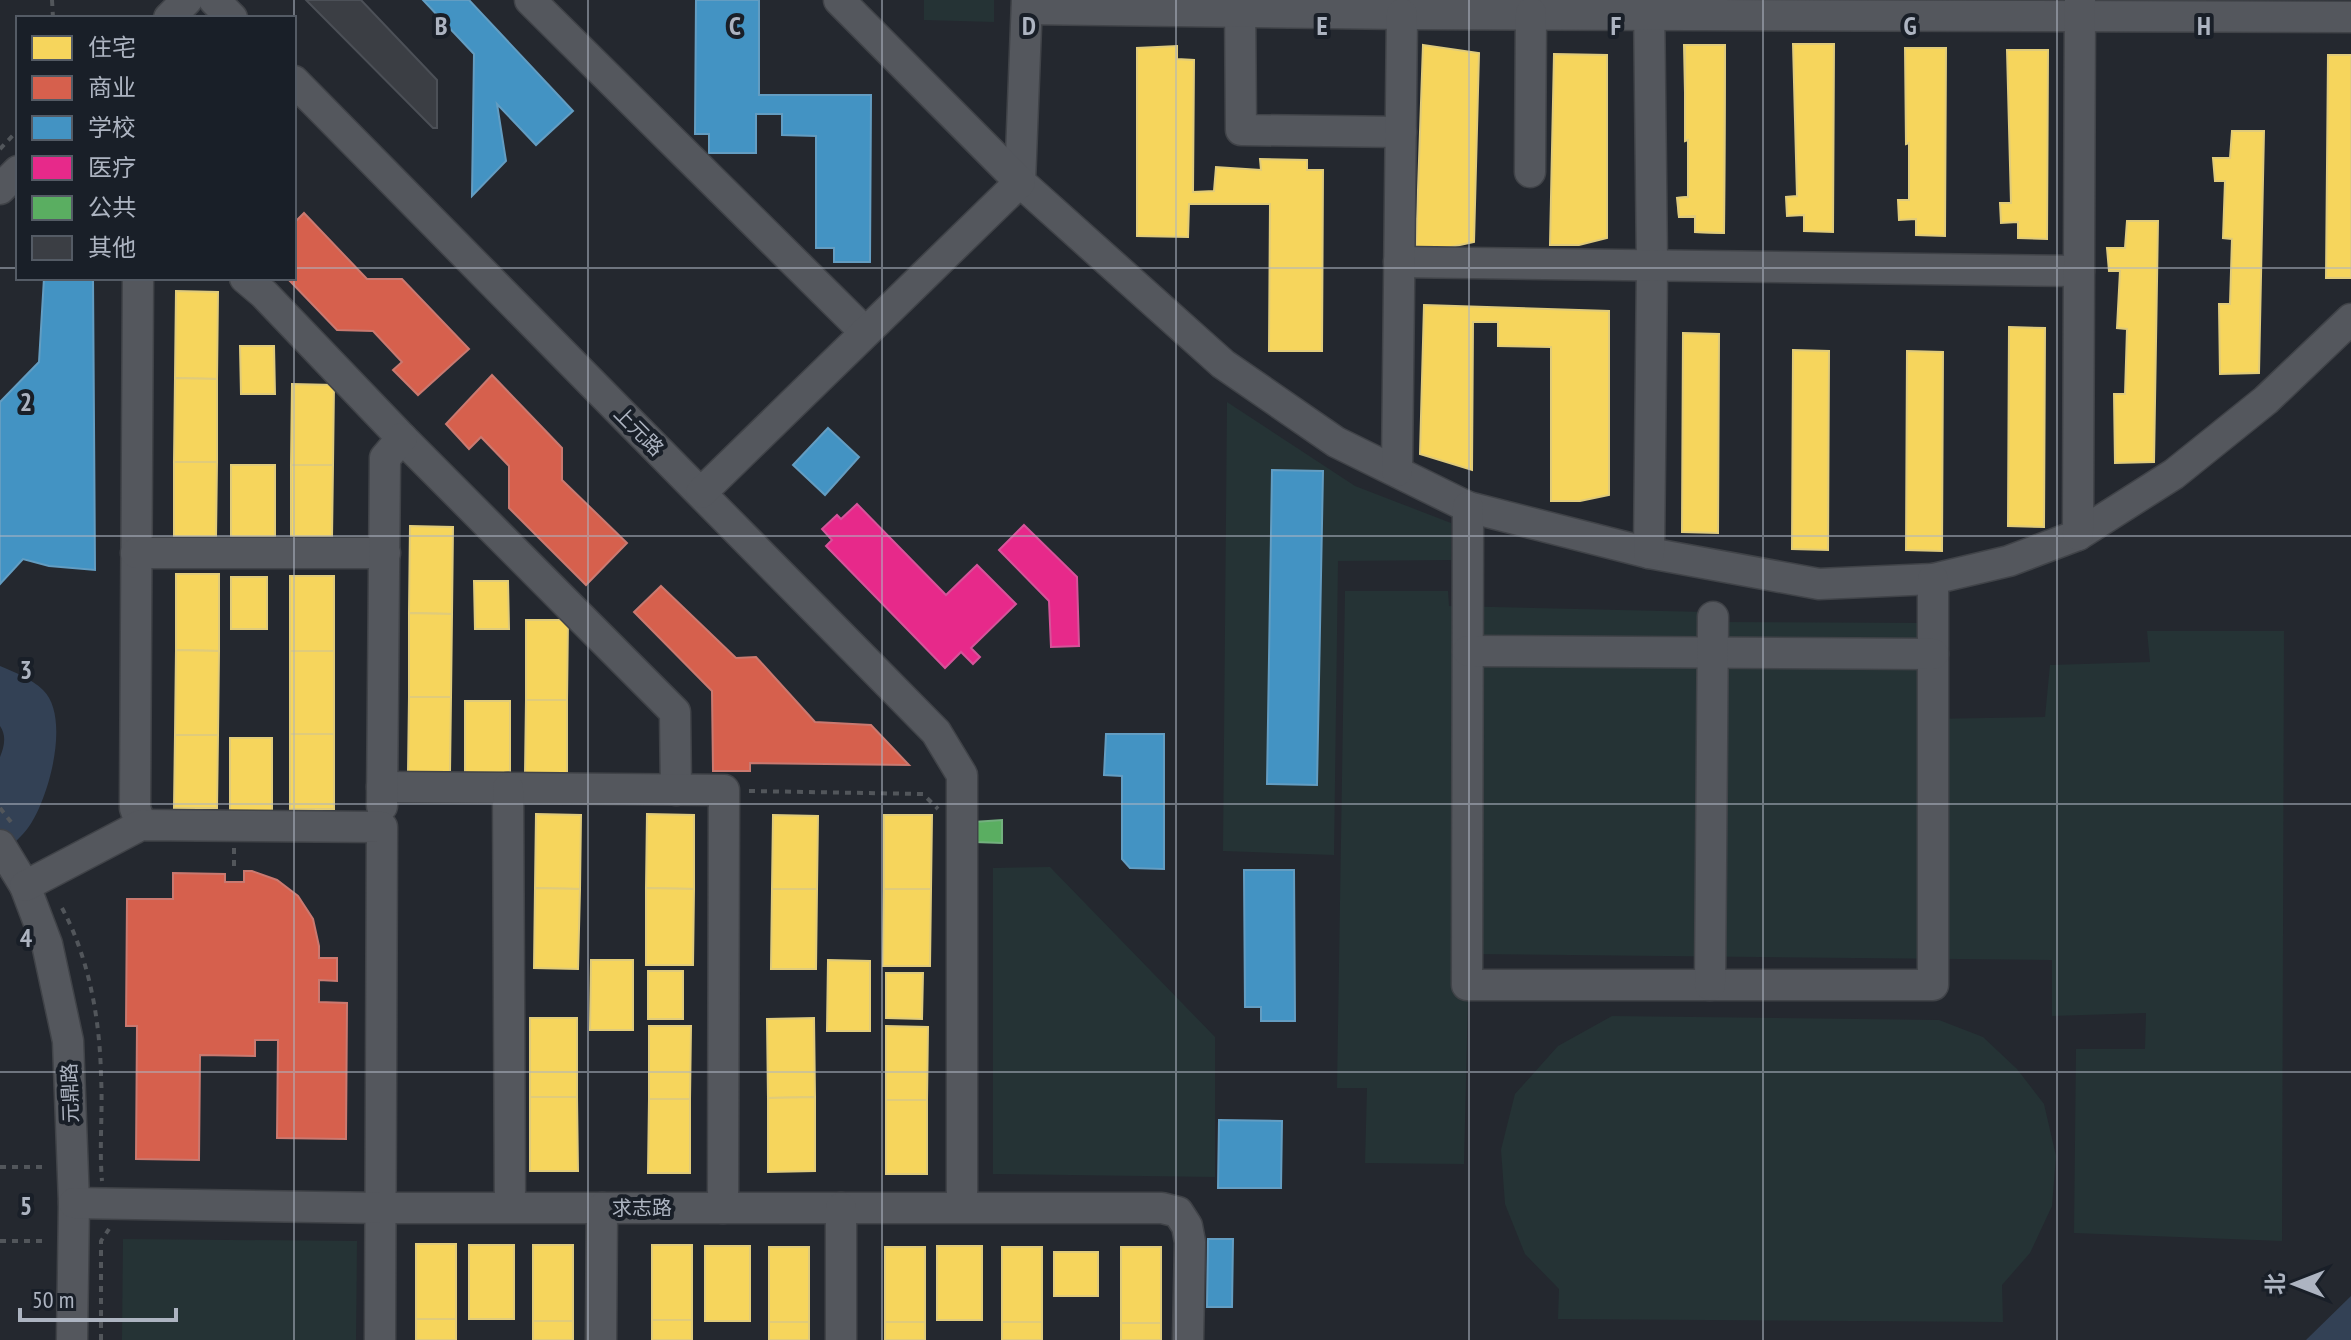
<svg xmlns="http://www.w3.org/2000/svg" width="2351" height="1340" font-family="'PT Sans Narrow','Noto Sans SC',sans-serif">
	<rect width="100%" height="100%" fill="#24282f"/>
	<!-- green -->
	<g fill="#253335">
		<polygon points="924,0 994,0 994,22 924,20"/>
		<polygon points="1227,402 1355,486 1451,523 1451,560 1338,561 1334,855 1223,851"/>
		<polygon points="1345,591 1448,591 1449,606 1706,612 1721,622 1926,623 1925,719 2045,717 2050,665 2150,662 2147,631 2284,631 2282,1241 2074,1233 2076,1049 2145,1049 2146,1013 2052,1016 2052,960 1469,954 1464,1164 1365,1163 1367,1088 1337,1088"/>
		<polygon points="1050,867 1215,1037 1215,1177 993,1174 993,868"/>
		<polygon points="1612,1016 1939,1020 1983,1037 2017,1069 2044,1104 2056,1156 2052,1206 2030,1253 2002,1285 2003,1322 1558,1319 1559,1289 1525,1254 1505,1204 1501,1150 1515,1094 1558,1046"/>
		<polygon points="123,1239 357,1241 356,1340 122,1340"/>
	</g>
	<!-- water -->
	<g fill="#334155">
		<path d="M0 666C14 672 32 679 43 690 71 717 49 797 30 825 22 837 9 847 0 857V757C4 747 7 736 0 726Z"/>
		<polygon points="2351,1296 2351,1340 2306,1340"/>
	</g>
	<!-- homes -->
	<g fill="#f6d55c" stroke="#e0cb7a" stroke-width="2">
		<polygon points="1793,44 1834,44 1833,232 1804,231 1804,215 1787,216 1786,197 1797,196"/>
		<polygon points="1423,45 1479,53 1474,242 1446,248 1416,248"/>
		<polygon points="1684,45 1725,45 1724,233 1695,232 1695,217 1679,217 1677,198 1688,197 1689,140 1686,140"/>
		<polygon points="1685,45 1725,45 1724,233 1695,232 1695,216 1679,217 1678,198 1688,197 1688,140 1685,141"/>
		<polygon points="1177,46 1177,59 1194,60 1193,192 1214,191 1216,167 1261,170 1260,159 1307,160 1307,170 1323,170 1322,351 1269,351 1270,204 1189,204 1188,237 1137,236 1137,48"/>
		<polygon points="1905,48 1946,48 1945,236 1916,235 1916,219 1899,220 1898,200 1909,200 1909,143 1906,144"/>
		<polygon points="2007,50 2048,50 2047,239 2018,238 2018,222 2001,223 2000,203 2011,203"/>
		<polygon points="1554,54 1607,55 1607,238 1579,245 1550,245"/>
		<polygon points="2328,55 2351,55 2351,278 2326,278"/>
		<polygon points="2232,131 2264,131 2259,373 2220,374 2219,304 2230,304 2232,239 2223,238 2225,181 2215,181 2213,158 2230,158"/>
		<polygon points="2127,221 2158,221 2154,462 2115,463 2114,394 2125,394 2127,329 2117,328 2120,271 2109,271 2107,248 2125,248"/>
		<polygon points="176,291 218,292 217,379 175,378"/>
		<polygon points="1424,305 1609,311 1609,495 1580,501 1551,501 1551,347 1498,346 1498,322 1473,322 1472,470 1420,454"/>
		<polygon points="2009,327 2045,328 2044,527 2008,526"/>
		<polygon points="1683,333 1719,334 1718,533 1682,532"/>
		<polygon points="240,346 274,346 275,394 241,394"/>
		<polygon points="1793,350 1829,351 1828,550 1792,549"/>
		<polygon points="1907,351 1943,352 1942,551 1906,550"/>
		<polygon points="175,378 217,379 217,462 174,462"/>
		<polygon points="292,384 334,385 333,465 291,465"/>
		<polygon points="174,462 217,462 216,537 174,537"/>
		<rect x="231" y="465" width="44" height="73"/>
		<polygon points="291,465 333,465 332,538 291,538"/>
		<polygon points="410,526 453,527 452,614 409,613"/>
		<polygon points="176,574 219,574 219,651 176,650"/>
		<rect x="290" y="576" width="44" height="75"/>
		<rect x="231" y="577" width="36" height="52"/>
		<polygon points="474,581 508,581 509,629 475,629"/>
		<polygon points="409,613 452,614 451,697 409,697"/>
		<polygon points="526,620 568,620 567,700 526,700"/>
		<polygon points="176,650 219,651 218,735 175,735"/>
		<rect x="290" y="651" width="44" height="83"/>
		<polygon points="409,697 451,697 450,772 408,772"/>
		<polygon points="526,700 567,700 567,773 525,773"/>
		<rect x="465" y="701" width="45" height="72"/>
		<rect x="290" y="734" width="44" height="75"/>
		<polygon points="175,735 218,735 217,808 174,808"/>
		<rect x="230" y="738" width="42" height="74"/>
		<polygon points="536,814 581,815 580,889 535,888"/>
		<polygon points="647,814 694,815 694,889 646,888"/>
		<polygon points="773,815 818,816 817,889 772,889"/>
		<polygon points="884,815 932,815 931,889 884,889"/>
		<polygon points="535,888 580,889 578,969 534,968"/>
		<polygon points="646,888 694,889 693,965 646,965"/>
		<polygon points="772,889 817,889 816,969 771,969"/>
		<polygon points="884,889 931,889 930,966 883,966"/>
		<polygon points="591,960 633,960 633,1030 590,1030"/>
		<polygon points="828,960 870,961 870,1031 827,1031"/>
		<rect x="648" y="971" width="35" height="48"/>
		<polygon points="886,973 923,973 922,1019 886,1018"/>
		<rect x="530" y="1018" width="47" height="79"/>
		<polygon points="814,1018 815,1097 768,1098 767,1019"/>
		<polygon points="649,1026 691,1026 690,1099 649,1099"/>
		<polygon points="886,1026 928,1027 927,1100 886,1100"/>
		<polygon points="530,1097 577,1097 578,1171 530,1171"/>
		<polygon points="815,1097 815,1171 768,1172 768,1098"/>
		<polygon points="649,1099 690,1099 690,1173 648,1173"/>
		<rect x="886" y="1100" width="41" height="74"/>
		<rect x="416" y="1244" width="40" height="75"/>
		<rect x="469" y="1245" width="45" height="74"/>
		<rect x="533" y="1245" width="40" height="76"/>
		<rect x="652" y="1245" width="40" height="75"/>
		<rect x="705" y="1246" width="45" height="75"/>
		<rect x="937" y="1246" width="45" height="74"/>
		<rect x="769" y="1247" width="40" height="75"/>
		<rect x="885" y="1247" width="40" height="75"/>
		<rect x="1002" y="1247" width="40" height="75"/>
		<rect x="1121" y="1247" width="40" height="76"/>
		<rect x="1054" y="1252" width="44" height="44"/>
		<rect x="416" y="1319" width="40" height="21"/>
		<rect x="652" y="1320" width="40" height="20"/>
		<rect x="533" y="1321" width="40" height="19"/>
		<rect x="769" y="1322" width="40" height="18"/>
		<rect x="885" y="1322" width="40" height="18"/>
		<rect x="1002" y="1322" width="40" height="18"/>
		<rect x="1121" y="1323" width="40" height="17"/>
	</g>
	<!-- shops -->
	<g fill="#d6604d" stroke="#ca7970" stroke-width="2">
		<polygon points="304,213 367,279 402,279 469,349 418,395 393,370 402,362 373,331 337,330 287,278 294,278 294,223"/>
		<polygon points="492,375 562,448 562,480 627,543 586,585 509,508 509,466 481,437 469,449 446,424"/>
		<polygon points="661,586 736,658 756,657 815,722 871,725 909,765 750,763 750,771 713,771 712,691 634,612"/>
		<polygon points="244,871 252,871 277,880 298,896 313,919 319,946 319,958 337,958 337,981 319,980 319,1002 347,1003 346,1139 277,1138 278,1040 255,1040 255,1056 200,1055 199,1160 136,1159 137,1026 126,1026 127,899 173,899 173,873 225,874 225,882 244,882"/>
	</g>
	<!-- schools -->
	<g fill="#4393c3" stroke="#639dc2" stroke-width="2">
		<polygon points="423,0 469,0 573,111 536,145 497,104 506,161 472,196 474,54"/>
		<polygon points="696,0 759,0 759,95 871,95 870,262 834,262 834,248 816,248 816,136 782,135 782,114 756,114 756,153 709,153 709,134 695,134"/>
		<polygon points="44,278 93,278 95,570 49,566 23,559 0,584 0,402 39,362"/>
		<polygon points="828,428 859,457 825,495 793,465"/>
		<polygon points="1272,470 1323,471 1317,785 1267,784"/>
		<polygon points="1106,734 1164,734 1164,869 1130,868 1122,859 1122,776 1104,775"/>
		<polygon points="1244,870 1294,870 1295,1021 1261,1021 1261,1007 1245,1007"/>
		<polygon points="1219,1120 1282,1121 1281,1188 1218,1188"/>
		<polygon points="1208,1239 1233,1239 1232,1307 1207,1307"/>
	</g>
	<!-- health -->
	<g fill="#e7298a" stroke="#d6539a" stroke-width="2">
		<polygon points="857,504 946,595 977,565 1016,604 971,648 980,657 973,664 961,652 945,668 826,546 832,540 822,529 837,515 841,519"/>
		<polygon points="1024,525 1077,577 1079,646 1051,647 1049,601 999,550"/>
	</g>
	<!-- public -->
	<polygon fill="#5aae61" stroke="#73b07e" stroke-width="2" points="1002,820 1002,843 975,842 974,822"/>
	<!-- building -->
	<polygon fill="#3b3e44" stroke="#4c5057" stroke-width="2" points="306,0 361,0 437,80 437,128 433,128"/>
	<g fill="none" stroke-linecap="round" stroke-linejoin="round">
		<!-- minor casing -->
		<g stroke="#404348" stroke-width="33">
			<g id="minor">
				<polyline points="214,0 232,18"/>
				<polyline points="530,0 865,332"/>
				<polyline points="1027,0 1020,182 1223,364 1336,442 1468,507 1649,553 1819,584 1933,579 2009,561 2078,535 2174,474 2266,400 2351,319"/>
				<polyline points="1240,0 1241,130 1401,132"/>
				<polyline points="1649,0 1652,266 1649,553"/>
				<polyline points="1027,9 1402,14 2351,17"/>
				<polyline points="169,18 187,0"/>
				<polyline points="294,81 936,732 962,775 962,1207"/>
				<polyline points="1530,172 1531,13"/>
				<polyline points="0,189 18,171"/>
				<polyline points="1399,262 2079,271"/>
				<polyline points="138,278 135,808 141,825"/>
				<polyline points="245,278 264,294 402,438 675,712 676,790"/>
				<polyline points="1397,471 1402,14"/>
				<polyline points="701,493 1020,182 839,0"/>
				<polyline points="1468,507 1467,985 1933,985 1933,579"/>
				<polyline points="2078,535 2080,0"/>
				<polyline points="136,553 385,553"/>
				<polyline points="1468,651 1933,654"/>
				<polyline points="382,787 724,790 723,1208"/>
				<polyline points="508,788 510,1207"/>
				<polyline points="382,806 385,458 402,438"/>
				<polyline points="0,845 25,886 47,944 68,1041 74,1203 72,1340"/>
				<polyline points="25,886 141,825 382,827 380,1340"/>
				<polyline points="1710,985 1713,617"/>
				<polyline points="74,1203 380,1208 1162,1208 1178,1212 1187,1226 1190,1242 1188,1340"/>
				<polyline points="841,1208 841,1340"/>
				<polyline points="601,1340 602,1208"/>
			</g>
		</g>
		<!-- path -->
		<g stroke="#52565b" stroke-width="4" stroke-dasharray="6 6" stroke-linecap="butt">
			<polyline points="52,0 53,18"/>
			<polyline points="0,149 18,130"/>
			<polyline points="749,791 923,794 938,809"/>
			<polyline points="0,808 11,822"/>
			<polyline points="234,848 234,871"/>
			<path d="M62 908C89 958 100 1020 101 1076 103 1111 99 1146 102 1181"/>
			<polyline points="0,1167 47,1167"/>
			<polyline points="0,1241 47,1241"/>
			<polyline points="101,1340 101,1241 109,1229"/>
		</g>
		<!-- minor -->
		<use href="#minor" stroke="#54575d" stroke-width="30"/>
	</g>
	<!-- grid -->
	<path fill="none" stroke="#adb4c1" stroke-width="2" stroke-opacity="0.55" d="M294 0V18M588 0V1340M882 0V1340M1176 0V1340M1469 0V1340M1763 0V1340M2057 0V1340M0 268H18M294 268H2351M294 278V1340M0 536H2351M0 804H2351M0 1072H2351"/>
	<g text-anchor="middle" stroke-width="8" stroke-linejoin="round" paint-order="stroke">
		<!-- street labels -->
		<g font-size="20" fill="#adb4c1" stroke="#191f28">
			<text transform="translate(639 431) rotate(45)" y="7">上元路</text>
			<text transform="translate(70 1093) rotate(-92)" y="7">元鼎路</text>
			<text x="642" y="1215">求志路</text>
		</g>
	</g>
	<g font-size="26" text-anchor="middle" font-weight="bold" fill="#adb4c1" stroke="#191f28" stroke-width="8" stroke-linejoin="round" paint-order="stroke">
		<text x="441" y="35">B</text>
		<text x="735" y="35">C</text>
		<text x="1029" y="35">D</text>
		<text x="1322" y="35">E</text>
		<text x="1616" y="35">F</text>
		<text x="1910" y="35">G</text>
		<text x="2204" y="35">H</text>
		<text x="26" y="411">2</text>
		<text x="26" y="679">3</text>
		<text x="26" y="947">4</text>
		<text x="26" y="1215">5</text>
	</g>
	<!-- legend -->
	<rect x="16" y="16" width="280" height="264" fill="#191f28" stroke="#545b65" stroke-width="2"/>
	<rect x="32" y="36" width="40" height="24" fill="#f6d55c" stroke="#545b65" stroke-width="2"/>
	<text x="88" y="56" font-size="24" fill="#adb4c1">住宅</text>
	<rect x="32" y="76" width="40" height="24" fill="#d6604d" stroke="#545b65" stroke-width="2"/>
	<text x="88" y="96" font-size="24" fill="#adb4c1">商业</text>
	<rect x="32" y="116" width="40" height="24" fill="#4393c3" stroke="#545b65" stroke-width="2"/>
	<text x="88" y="136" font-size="24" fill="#adb4c1">学校</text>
	<rect x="32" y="156" width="40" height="24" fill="#e7298a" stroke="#545b65" stroke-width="2"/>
	<text x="88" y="176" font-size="24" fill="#adb4c1">医疗</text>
	<rect x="32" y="196" width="40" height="24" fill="#5aae61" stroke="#545b65" stroke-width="2"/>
	<text x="88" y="216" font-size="24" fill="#adb4c1">公共</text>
	<rect x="32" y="236" width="40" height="24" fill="#3b3e44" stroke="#545b65" stroke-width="2"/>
	<text x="88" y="256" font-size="24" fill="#adb4c1">其他</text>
	<!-- north arrow -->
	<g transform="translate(2295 1284) rotate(270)" stroke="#191f28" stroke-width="6" paint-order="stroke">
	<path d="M0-6L14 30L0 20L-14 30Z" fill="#adb4c1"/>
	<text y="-12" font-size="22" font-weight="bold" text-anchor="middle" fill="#adb4c1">北</text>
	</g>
	<!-- scale -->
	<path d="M20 1308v12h156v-12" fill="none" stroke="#adb4c1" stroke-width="4"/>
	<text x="32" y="1308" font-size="24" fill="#adb4c1" stroke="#191f28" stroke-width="6" paint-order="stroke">50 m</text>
</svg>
